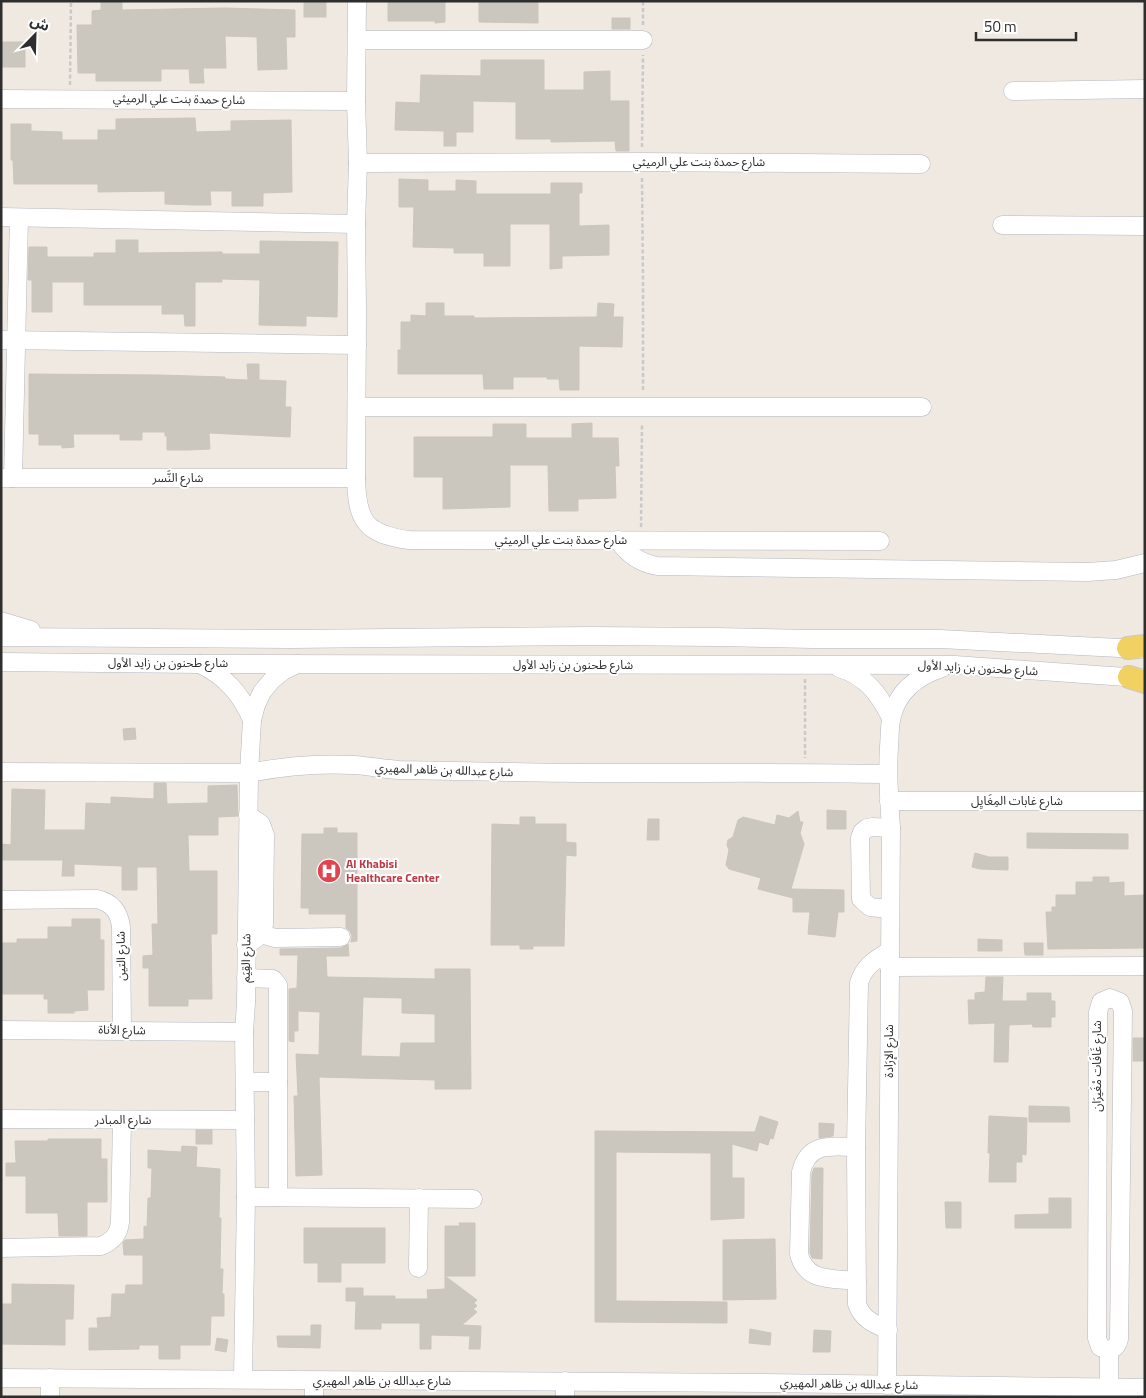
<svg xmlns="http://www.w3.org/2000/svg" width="1146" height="1398" font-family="'Titillium Web','Noto Sans Arabic',sans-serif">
	<rect width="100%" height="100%" fill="#efe9e1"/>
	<!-- building -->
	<g fill="#cbc7bf" stroke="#cbc5ba" fill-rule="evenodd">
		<polygon points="101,1 122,1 122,10 225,8 295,10 295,37 286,37 287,69 258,70 257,37 225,36 226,68 203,68 204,83 190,83 189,69 161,69 161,81 96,81 96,73 78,73 77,25 92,25 92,11 101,10"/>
		<polygon points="388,1 445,1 445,22 435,23 435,21 388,21"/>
		<polygon points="479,1 538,1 538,23 479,22"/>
		<rect x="304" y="2" width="22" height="15"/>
		<rect x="612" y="18" width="18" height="11"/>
		<rect x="1" y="42" width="24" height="25"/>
		<polygon points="481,60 544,60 544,90 584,90 584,72 610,71 610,101 629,101 629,151 616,151 615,141 551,142 551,139 516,139 516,102 473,101 473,132 456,132 456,146 444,146 444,131 395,130 396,102 420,103 421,75 481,76"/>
		<polygon points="195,118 196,132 231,131 231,121 291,120 292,192 263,193 263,206 232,206 232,191 210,191 211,205 195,205 165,204 165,191 98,192 98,184 14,184 13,160 11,160 11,124 31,124 31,131 62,132 62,140 98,140 98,130 116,130 116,119"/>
		<polygon points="399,179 428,180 428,191 456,191 456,180 476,181 476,194 551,194 551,183 582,183 582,193 579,193 579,226 609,225 609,255 562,256 562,268 550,269 550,224 510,224 510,266 484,266 484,253 454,253 454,248 413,247 414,207 399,207"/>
		<polygon points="116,240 138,240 138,253 222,252 222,254 260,254 260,241 338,242 337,317 306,316 306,326 259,325 260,280 222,279 222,282 195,282 195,326 185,326 184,314 162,314 162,305 84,305 84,282 52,282 52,312 32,312 32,280 28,280 29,247 47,247 47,257 94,257 94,253 116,253"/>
		<polygon points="426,303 444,303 444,316 474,316 474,318 597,317 598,303 614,304 613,317 623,317 622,347 579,346 579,390 560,390 559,379 547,379 547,377 513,377 513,389 484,389 483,374 398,374 398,350 401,350 401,322 411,322 411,315 426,316"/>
		<polygon points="247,364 259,364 259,380 286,381 285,407 291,407 290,437 209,433 210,449 188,450 167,450 167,436 165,436 165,432 142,432 142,440 120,440 120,434 73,434 74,447 62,448 62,445 39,445 39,434 29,434 29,374 159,375 225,377 225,379 248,380"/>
		<polygon points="592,423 592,438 618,438 619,466 615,466 616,498 578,499 578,511 549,511 548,465 510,465 510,507 443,509 443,477 414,477 414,437 493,437 493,424 526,424 526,438 572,438 572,424"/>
		<polygon points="135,728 136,739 124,740 123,729"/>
		<polygon points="154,783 166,783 167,804 208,803 208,786 237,785 238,816 218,817 218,835 188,835 189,871 217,871 217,934 211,934 212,999 188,999 188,1006 149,1006 149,968 143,968 143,956 153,955 152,924 158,924 157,867 137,867 137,890 122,890 122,866 74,864 74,876 62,876 63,860 1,860 1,844 11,845 12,789 45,790 44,830 85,830 86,803 111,804 111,797 154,799"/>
		<polygon points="827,810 846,811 846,829 827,829"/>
		<polygon points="798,811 800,822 803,822 800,833 804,844 791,889 844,890 844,912 838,912 835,937 808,934 810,912 793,912 793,898 758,889 761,878 729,869 726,865 729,850 727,845 728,840 733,837 738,820 743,817 775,825 777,815 789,818"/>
		<polygon points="520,817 535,817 535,824 566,824 566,842 576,843 576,856 566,855 564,946 533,946 533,949 520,949 520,945 491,945 492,824 520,825"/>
		<polygon points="648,819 659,819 659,840 647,840"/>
		<polygon points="324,828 337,828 337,833 357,833 357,941 351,942 352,936 350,931 346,928 346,914 309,914 309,908 301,908 302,834 324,834"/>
		<polygon points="1027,833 1128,834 1128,849 1027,848"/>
		<polygon points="975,853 989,857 1008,857 1008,870 980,869 972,867"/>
		<polygon points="1093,877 1109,877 1109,883 1124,882 1124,896 1144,895 1144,948 1048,949 1046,912 1052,912 1052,907 1056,907 1056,895 1076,895 1076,882 1093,882"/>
		<polygon points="72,919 100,919 100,940 104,940 104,990 87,990 88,1010 74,1011 74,1013 48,1013 48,999 44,999 44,994 1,994 1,943 17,943 17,939 48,939 48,927 72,927"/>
		<polygon points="978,939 1002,940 1002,951 978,951"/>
		<polygon points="1024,943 1043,943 1043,955 1025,955"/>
		<path d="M348 944 349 956H326L327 977 435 979V969H470L471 1089H435V1080L319 1077 322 1175 296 1176 294 1096H298L296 1054 319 1055 320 1012 298 1011V1031H294V1042L289 1041V989L297 988 298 955H280V949L341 948ZM363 997 402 998V1013L435 1014V1043H401L400 1057 361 1056Z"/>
		<polygon points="986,977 1003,977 1002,1001 1027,1001 1027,993 1051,993 1051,1001 1055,1001 1055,1017 1051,1017 1051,1027 1033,1027 1032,1024 1009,1025 1008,1062 994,1062 995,1023 969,1024 968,1000 975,1000 975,993 985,992"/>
		<rect x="1133" y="1038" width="12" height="23"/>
		<polygon points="1029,1106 1069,1107 1070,1122 1029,1122"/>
		<polygon points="760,1116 778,1122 773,1139 770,1138 768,1145 759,1142 757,1151 732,1144 732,1178 744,1178 744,1218 711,1220 711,1153 616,1152 616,1301 727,1302 727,1323 595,1322 595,1131 755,1132"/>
		<polygon points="989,1116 1027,1118 1026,1155 1022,1154 1022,1162 1016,1162 1016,1182 989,1182 990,1153 988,1153"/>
		<polygon points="819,1123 834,1124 833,1136 819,1138"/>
		<rect x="196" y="1130" width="16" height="14"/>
		<polygon points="48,1139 101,1139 101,1159 107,1159 107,1202 87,1202 87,1236 59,1236 58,1213 26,1213 26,1176 6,1176 6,1163 16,1163 15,1141 48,1141"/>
		<polygon points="182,1146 197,1147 196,1167 220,1169 219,1218 221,1218 220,1269 223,1269 222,1294 224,1294 224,1316 211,1316 210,1345 180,1345 180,1359 159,1359 159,1345 139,1345 139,1349 89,1350 89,1328 98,1328 97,1318 111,1317 112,1294 125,1294 126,1285 143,1285 143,1255 124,1255 123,1243 125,1240 144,1239 144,1226 147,1227 148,1198 151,1198 152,1168 148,1168 148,1150 181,1152"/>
		<polygon points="814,1168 823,1168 822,1259 812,1258 810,1252 812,1174"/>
		<polygon points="1049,1198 1071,1198 1071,1228 1015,1228 1015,1215 1049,1214"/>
		<polygon points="945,1202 961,1202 961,1228 946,1228"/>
		<polygon points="459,1223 475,1223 475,1276 445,1276 477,1300 474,1303 477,1306 473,1309 477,1312 462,1325 481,1326 480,1349 469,1349 470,1336 431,1335 431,1349 420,1349 420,1323 381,1323 381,1329 355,1329 356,1301 346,1301 346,1288 363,1288 363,1296 395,1296 395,1299 428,1299 427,1290 445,1289 445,1226 460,1226"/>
		<polygon points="304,1228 385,1228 385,1263 341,1263 341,1282 318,1282 318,1263 304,1263"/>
		<polygon points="775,1239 776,1299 723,1300 723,1240"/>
		<polygon points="12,1284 74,1285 73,1319 65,1319 65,1345 1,1344 1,1304 12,1304"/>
		<polygon points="311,1325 321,1325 320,1348 278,1347 277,1336 311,1336"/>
		<polygon points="750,1329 771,1333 770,1345 749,1343"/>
		<polygon points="814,1330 831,1331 830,1352 813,1352"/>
		<polygon points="217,1338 228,1340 226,1352 215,1350"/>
	</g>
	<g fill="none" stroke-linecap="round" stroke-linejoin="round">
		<!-- minor casing -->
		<g stroke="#b4b7c1" stroke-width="19">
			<g id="minor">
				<path d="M357 1 356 101 358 163 356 224 357 310 356 478C357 521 365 534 409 540L880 541"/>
				<polyline points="357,40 643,40"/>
				<polyline points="1013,91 1145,89"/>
				<polyline points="1,99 356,101"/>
				<polyline points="358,163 641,162 921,164"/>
				<polyline points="1,217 356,224"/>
				<polyline points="1002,225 1145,226"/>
				<polyline points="1,340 357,345"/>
				<polyline points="357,407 922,407"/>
				<polyline points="1,478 356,478"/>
				<polyline points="13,478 19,218"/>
				<path d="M618 540C628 555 640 563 657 566L1087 572 1116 570 1145 563"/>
				<polyline points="1,621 31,630"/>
				<polyline points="1,637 291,639 591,636 718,637 813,639 940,639 1139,649"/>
				<polyline points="1,662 200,664 955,665 1140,678"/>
				<path d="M200 664C226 677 241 694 252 720"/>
				<path d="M839 668C866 676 879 694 891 718"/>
				<path d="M1 772 249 773C284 766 318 763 354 765 369 766 384 769 399 770 437 771 475 771 513 772 637 775 762 771 887 774"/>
				<polyline points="889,801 1145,801"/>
				<path d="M1 900 97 899C112 903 119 911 121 927L122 1030"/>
				<polyline points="890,909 870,907 861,899 860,838 862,832 867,828 873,827 891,828"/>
				<polyline points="261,934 275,938 341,937"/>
				<path d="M246 945C256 939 264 935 264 923L265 835 261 824 248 815"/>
				<polyline points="889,967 1145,966"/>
				<polyline points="246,978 273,979 278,985 278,1197"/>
				<path d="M1110 998 1120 1002 1123 1011 1119 1339C1117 1349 1110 1352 1100 1347L1097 1338 1098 1012 1101 1002Z"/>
				<polyline points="1,1030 244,1032"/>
				<polyline points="245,1082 278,1082"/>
				<polyline points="1,1119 245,1120"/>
				<path d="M856 1147C831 1147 809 1141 801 1172L799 1254C806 1283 833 1278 857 1281"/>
				<polyline points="246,1197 473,1199"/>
				<path d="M1 1248 101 1246C113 1241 119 1234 120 1222L122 1120"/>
				<polyline points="418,1268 419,1198"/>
				<path d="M888 1330C874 1324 862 1319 857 1304L856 1147 859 983C864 966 875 960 889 951"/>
				<polyline points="1,1378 763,1383 1145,1388"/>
				<polyline points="50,1378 50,1397"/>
				<polyline points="243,1379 246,1197 244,1032 246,1003 249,773 252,720 256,705 262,692 272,680 283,671 297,664"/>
				<polyline points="314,1381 314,1397"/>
				<polyline points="565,1381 565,1397"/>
				<path d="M887 1385 891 828C889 800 887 774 889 747 890 737 889 726 892 716 898 691 918 676 942 668"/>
				<polyline points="1109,1387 1109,1350"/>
			</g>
		</g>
		<!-- major casing -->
		<g stroke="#c9c9c9" stroke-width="24">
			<g id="major">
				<polyline points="1128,648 1145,646"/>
				<polyline points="1129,677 1145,682"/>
			</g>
		</g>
		<!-- path -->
		<g stroke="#c9c9c9" stroke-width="2.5" stroke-dasharray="4 2.5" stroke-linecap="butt">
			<polyline points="643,25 643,1"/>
			<polyline points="70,85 71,1"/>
			<polyline points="642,147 643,55"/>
			<polyline points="642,178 643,282 643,392"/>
			<polyline points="641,527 642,423"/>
			<polyline points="805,679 805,758"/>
		</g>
		<!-- minor -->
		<use href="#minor" stroke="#fff" stroke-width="18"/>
		<!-- major -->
		<use href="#major" stroke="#f2d163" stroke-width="22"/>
	</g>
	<!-- icons -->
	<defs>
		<g id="hospital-disc" transform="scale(1.25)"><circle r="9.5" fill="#e0444e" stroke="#fff"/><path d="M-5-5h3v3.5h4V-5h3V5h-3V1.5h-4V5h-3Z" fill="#fff"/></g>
	</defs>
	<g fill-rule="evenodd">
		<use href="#hospital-disc" x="329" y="871"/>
	</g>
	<g text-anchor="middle" stroke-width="4" stroke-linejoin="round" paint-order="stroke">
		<!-- street labels -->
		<g font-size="12" fill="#2e2e2e" stroke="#fff">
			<text transform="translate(179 99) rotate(1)" y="4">شارع حمدة بنت علي الرميثي</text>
			<text x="699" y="166">شارع حمدة بنت علي الرميثي</text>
			<text x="178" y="482">شارع النَّسر</text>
			<text x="561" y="544">شارع حمدة بنت علي الرميثي</text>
			<text x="168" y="667">شارع طحنون بن زايد الأول</text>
			<text x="573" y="669">شارع طحنون بن زايد الأول</text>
			<text transform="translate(978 668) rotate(3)" y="4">شارع طحنون بن زايد الأول</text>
			<text transform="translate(444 770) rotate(2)" y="4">شارع عبدالله بن ظاهر المهيري</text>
			<text x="1017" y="805">شارع غابات المِغَايِل</text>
			<text transform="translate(121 956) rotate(-91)" y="4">شارع التين</text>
			<text transform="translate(246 958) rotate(-89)" y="4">شارع القِيَم</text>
			<text transform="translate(122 1030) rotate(1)" y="4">شارع الأناة</text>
			<text transform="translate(889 1051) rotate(-90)" y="4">شارع الإرَادة</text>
			<text transform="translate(1097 1066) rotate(-90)" y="4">شارع غَافَات مْغَيرَان</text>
			<text x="123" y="1124">شارع المبادر</text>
			<text x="382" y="1385">شارع عبدالله بن ظاهر المهيري</text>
			<text transform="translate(849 1384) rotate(1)" y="4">شارع عبدالله بن ظاهر المهيري</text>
		</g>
		<!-- health labels -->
		<g font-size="12" font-weight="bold" fill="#be3a42" stroke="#fff" text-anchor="start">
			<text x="346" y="868">Al Khabisi<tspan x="346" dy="14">Healthcare Center</tspan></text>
		</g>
	</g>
	<!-- border -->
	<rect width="1146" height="1398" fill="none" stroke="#2e2e2e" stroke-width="5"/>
	<!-- north arrow -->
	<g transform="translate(35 35) rotate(23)" stroke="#ffffff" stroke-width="4" paint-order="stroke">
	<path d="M0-4L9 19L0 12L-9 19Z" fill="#2e2e2e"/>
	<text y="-8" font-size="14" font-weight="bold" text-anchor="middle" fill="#2e2e2e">ش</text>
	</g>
	<!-- scale -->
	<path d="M976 32v8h100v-8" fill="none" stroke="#2e2e2e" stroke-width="2.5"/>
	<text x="984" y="32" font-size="15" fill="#2e2e2e" stroke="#ffffff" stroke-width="4" paint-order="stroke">50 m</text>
</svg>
